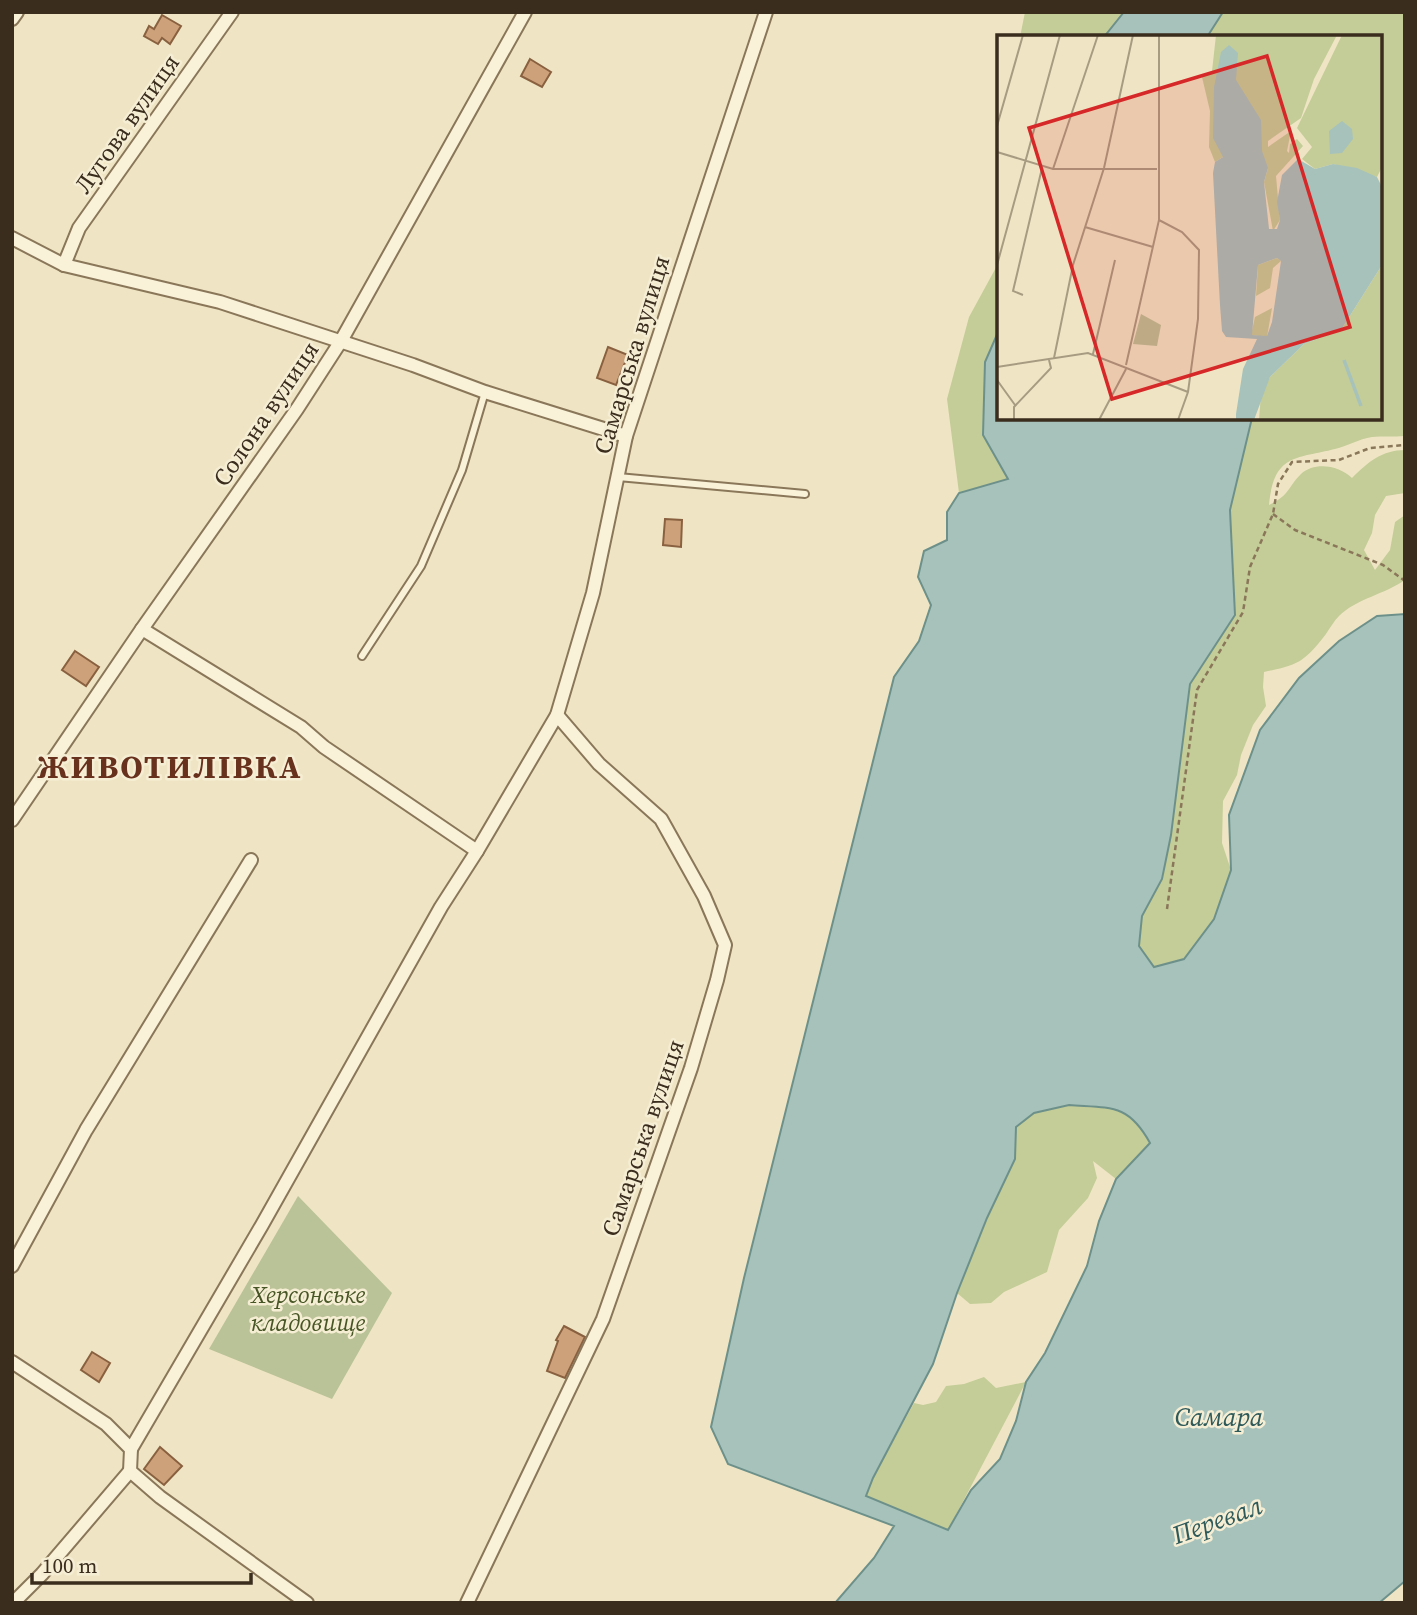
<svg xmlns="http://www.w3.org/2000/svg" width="1417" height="1615" font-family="'Source Serif 4',serif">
	<rect width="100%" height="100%" fill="#efe5c4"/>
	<!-- green -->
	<g fill="#c4cd98">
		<path d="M1025 12H1405V436C1394 437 1382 436 1372 437 1359 439 1347 446 1335 449 1295 459 1274 454 1269 505 1290 495 1287 488 1301 474 1315 461 1340 466 1352 478 1368 462 1382 450 1405 450V493L1386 496 1375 515 1372 533 1364 550 1375 570 1390 550 1395 522 1405 515V580C1385 594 1356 599 1339 616 1334 621 1330 628 1326 634 1304 662 1299 665 1264 672L1263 687 1266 706 1253 725 1241 755 1237 775 1223 801 1222 843 1231 870 1214 919 1184 959 1154 967 1138 946 1142 916 1162 879 1171 835 1190 684 1235 615 1008 479 959 493 947 399 969 317 999 262V418H1380V37H1020Z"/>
		<polygon points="1069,1105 1114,1108 1136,1120 1150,1143 1116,1179 1093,1161 1097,1178 1088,1198 1059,1230 1047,1272 1004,1292 991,1303 970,1304 957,1293 987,1218 1015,1159 1016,1127 1034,1113"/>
		<polygon points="984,1377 996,1388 1026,1382 948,1530 866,1497 873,1478 914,1403 923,1405 936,1402 946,1386 964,1384"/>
	</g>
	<!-- cemetery -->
	<polygon fill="#bac297" points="298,1196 392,1293 332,1399 209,1349"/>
	<!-- water -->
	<g fill="#a6c2bb" stroke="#6d918a" stroke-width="2" fill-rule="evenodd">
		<polygon points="1124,12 1223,12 1207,37 1104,37"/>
		<path d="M999 330V418H1252L1230 510 1235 615 1190 684 1171 835 1162 879 1142 916 1139 946 1154 967 1184 959 1214 919 1231 870 1229 815 1260 730 1299 678 1339 641 1377 616 1405 614V1581L1379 1603H835L874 1558 894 1526 728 1464 711 1427 744 1278 894 677 919 641 931 605 918 577 924 551 947 540V512L959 493 1008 479 983 435 985 362ZM1069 1105C1110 1108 1128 1103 1150 1143L1116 1179 1099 1221 1087 1266 1045 1353 1026 1382 1016 1421 1000 1459 971 1490 948 1530 866 1496 873 1478 933 1364 957 1293 987 1218 1015 1159 1016 1127 1034 1113Z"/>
	</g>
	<!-- building -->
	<g fill="#cda27a" stroke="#896140" stroke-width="2">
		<polygon points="162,15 181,26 170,44 162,38 158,44 144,36 149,26 154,29"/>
		<polygon points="530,59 551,72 542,87 521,76"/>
		<polygon points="608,347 628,355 616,385 597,378"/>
		<polygon points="665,519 682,520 681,547 663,545"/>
		<polygon points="75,651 99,667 86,686 62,670"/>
		<polygon points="564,1326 585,1337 565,1378 547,1371 558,1341 556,1340"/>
		<polygon points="92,1352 110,1363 99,1382 81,1370"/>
		<polygon points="160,1447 182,1466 164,1485 144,1469"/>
	</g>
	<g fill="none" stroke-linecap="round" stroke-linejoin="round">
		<!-- service casing -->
		<g stroke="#8a775a" stroke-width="10">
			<g id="service">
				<polyline points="618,477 805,494"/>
				<polyline points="362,656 421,566 462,470 485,392"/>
			</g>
		</g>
		<!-- minor casing -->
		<g stroke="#8a775a" stroke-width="16">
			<g id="minor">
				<polyline points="12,19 17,12"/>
				<polyline points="12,238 64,265 220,302 413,365 485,392 626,436"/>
				<polyline points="64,265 79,228 232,12"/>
				<polyline points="142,629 301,727 324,747 477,851"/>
				<polyline points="12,820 142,629 297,409 341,341 525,12"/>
				<polyline points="12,1266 86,1130 251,860"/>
				<polyline points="12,1362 106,1424 131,1449 130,1471 160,1497 307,1603"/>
				<polyline points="131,1449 262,1225 441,907 477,851 557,715 593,593 626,436 766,12"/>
				<polyline points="13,1603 42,1574 130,1471"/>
				<polyline points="467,1603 603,1319 691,1068 717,980 725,945 704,896 661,819 599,764 557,715"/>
			</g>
		</g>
		<!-- path -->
		<g stroke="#8a775a" stroke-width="2.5" stroke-dasharray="5 3.5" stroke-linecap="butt">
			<polyline points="1273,514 1295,530 1383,565 1405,581"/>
			<polyline points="1167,909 1197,690 1243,612 1250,567 1273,514 1278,484 1292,462 1339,460 1370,448 1405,445"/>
		</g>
		<!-- service -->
		<use href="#service" stroke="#f9f1d8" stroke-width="6"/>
		<!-- minor -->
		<use href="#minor" stroke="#f9f1d8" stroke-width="12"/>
	</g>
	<g text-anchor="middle" stroke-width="5" stroke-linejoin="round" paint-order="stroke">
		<!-- street labels -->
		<g font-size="24" fill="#3a2d1e" stroke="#f6eed4">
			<text transform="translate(127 124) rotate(-55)" y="8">Лугова вулиця</text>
			<text transform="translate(632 355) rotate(-73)" y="8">Самарська вулиця</text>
			<text transform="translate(266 414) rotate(-56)" y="8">Солона вулиця</text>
			<text transform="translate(643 1138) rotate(-71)" y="8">Самарська вулиця</text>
		</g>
		<!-- park labels -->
		<g font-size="24" font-style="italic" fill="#475625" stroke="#f6eed4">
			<text x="308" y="1303">Херсонське<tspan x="308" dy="28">кладовище</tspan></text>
		</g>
		<!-- water labels -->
		<g font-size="26" font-style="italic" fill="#2e5a5a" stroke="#f6eed4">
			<text x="1219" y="1426">Самара</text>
			<text transform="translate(1217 1520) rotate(-20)" y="9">Перевал</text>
		</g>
		<!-- district labels -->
		<g font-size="32" font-weight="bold" letter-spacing="2" fill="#67311d" stroke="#f6eed4">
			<text x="170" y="778">ЖИВОТИЛІВКА</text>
		</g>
	</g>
	<!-- overview -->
	<g transform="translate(997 35)">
		<rect width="385" height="385" fill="#efe5c4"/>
		<path d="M219 0H340L317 44 304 83 271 106V112L294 96 290 116 292 118 293 109 300 104 306 111 279 141 283 185 276 196 267 147 271 133 226 122 218 127 212 112 213 76 205 42 215 36ZM345 0H385V132L380 142 336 129 318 134 305 124 315 112 300 93ZM280 223 284 226 276 233 273 253 259 261 261 230ZM385 230V385H262L264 359 273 342 307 309 344 295ZM275 273 270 302 254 300 258 282Z" fill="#c4cd98"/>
		<path d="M144 279 164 290 160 311 136 309Z" fill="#bac297"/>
		<path d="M232 10 241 18 239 45 264 85 265 116 271 133 267 147 272 194H280L283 185 280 167 285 140 301 124 318 134 336 129 360 133 380 142 385 152V230L344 295 307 309 273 342 257 385H239V379L246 334 260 304 229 302 225 296 223 270 216 138 218 127 226 122 216 103 217 52 224 17ZM280 223 284 226 275 287 270 301 255 300 261 230ZM345 86 355 94 356 104 345 118 333 119 332 96Z" fill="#a6c2bb" fill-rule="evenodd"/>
		<path fill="none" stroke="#a6c2bb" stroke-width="3.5" d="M347 325 364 371"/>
		<path fill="none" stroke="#a79b82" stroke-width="2" d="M0 91 26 0M0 117 56 134H160M56 134 101 0M162 185 185 197 202 215 201 284 191 357 181 385M88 192 156 212M0 230 63 0M26 260 16 256 45 133M96 319 118 225M57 323 76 230 107 133 136 0M129 330 162 185V0M0 332 91 318 191 357M0 345 18 370M17 385V372L54 333 52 325M102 385 129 334"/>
		<path fill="#d62828" fill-opacity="0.15" stroke="#d62828" stroke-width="3.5" d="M270 21 353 292 115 364 32 93Z"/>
		<rect width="385" height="385" fill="none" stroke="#3a2d1e" stroke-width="3.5"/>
	</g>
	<!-- border -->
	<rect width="1417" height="1615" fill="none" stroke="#3a2d1e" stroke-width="28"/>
	<!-- scale -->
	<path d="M32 1573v10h219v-10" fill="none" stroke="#3a2d1e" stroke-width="3.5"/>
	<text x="42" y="1573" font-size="21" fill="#3a2d1e" stroke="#f6eed4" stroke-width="5" paint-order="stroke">100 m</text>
</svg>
